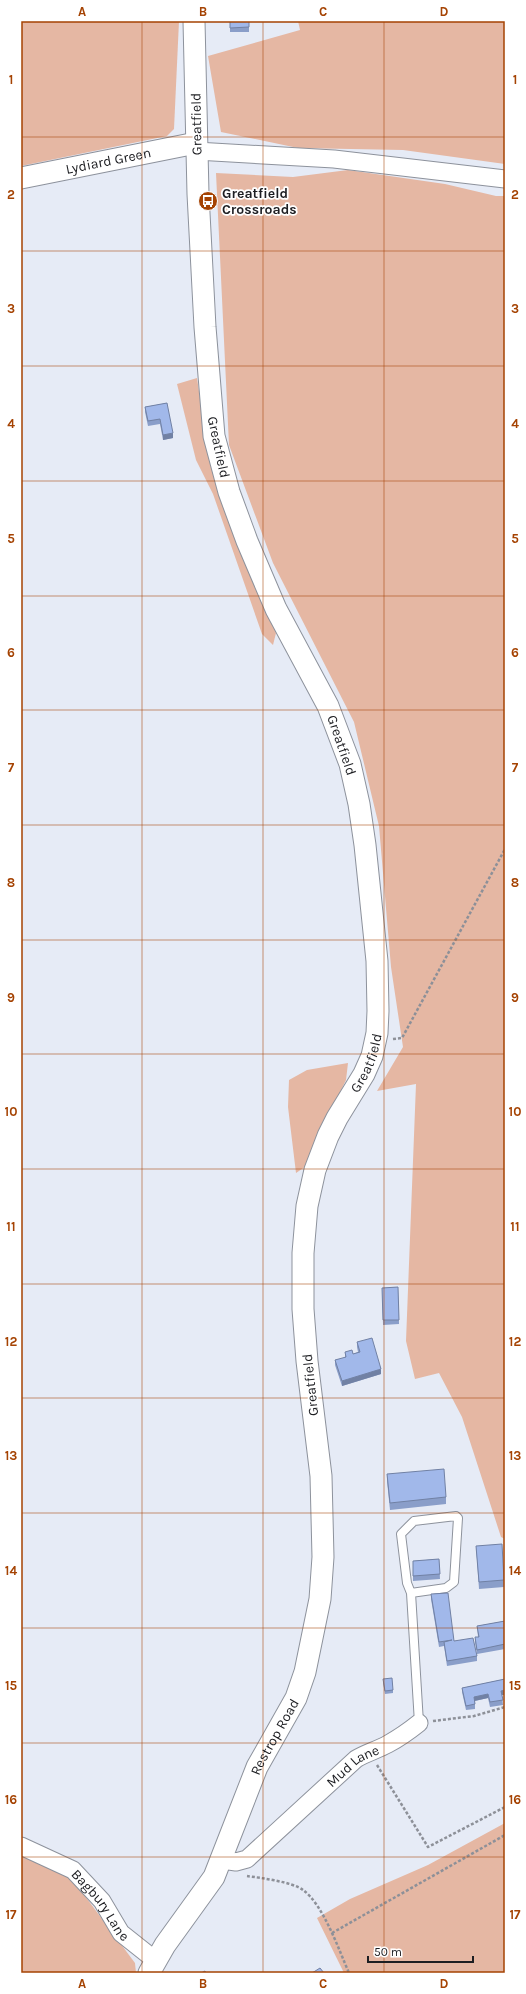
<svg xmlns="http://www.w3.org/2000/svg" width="526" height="1994" font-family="Karla,sans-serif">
	<rect width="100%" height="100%" fill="#e6ebf6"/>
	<!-- green -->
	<g fill="#e5b7a3">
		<polygon points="21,21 179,21 174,129 167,136 21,166"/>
		<polygon points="298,21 505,21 505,164 403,150 298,148 221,132 208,56 300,30"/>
		<polygon points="348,170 445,184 496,196 505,196 505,1539 501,1537 462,1417 439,1373 415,1379 406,1341 416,1084 377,1091 403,1047 391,967 379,826 354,722 273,563 229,445 216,173 293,177"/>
		<polygon points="197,378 204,425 276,633 273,645 262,634 213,494 196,460 177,384"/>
		<polygon points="348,1063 346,1080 322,1129 312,1162 296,1173 288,1107 289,1080 307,1070"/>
		<polygon points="505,1823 505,1973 344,1973 317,1918 350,1899 428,1865"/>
		<polygon points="21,1852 70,1876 135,1963 136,1973 21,1973"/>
	</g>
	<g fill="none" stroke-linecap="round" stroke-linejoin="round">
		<!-- service casing -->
		<g stroke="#8d929c" stroke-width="10">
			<polyline id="service" points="411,1593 446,1588 454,1582 458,1518 456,1516 414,1521 401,1534 407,1583 411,1593 419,1723"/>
		</g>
		<!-- minor casing -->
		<g stroke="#8d929c" stroke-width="19">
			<g id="minor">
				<polyline points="196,151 334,159 505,179"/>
				<path id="s1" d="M21 1846 73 1870 102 1901 121 1933 155 1960"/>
				<path id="s2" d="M222 1860 236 1862 247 1859 356 1759C366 1753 377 1750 388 1744 399 1738 409 1731 419 1723"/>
			</g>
		</g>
		<!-- tertiary casing -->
		<g stroke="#8d929c" stroke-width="23">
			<g id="tertiary">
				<path id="s3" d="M21 178 196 143"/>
				<path id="s4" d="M149 1973 165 1945 214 1877 257 1767 296 1698 305 1672 320 1599 323 1557 321 1476 307 1361 303 1309V1253L307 1206 315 1170 328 1136 337 1118 364 1074 372 1056 377 1033 378 1011 377 961 365 845 359 804 350 764 328 706 276 609 247 541 229 492 214 436 205 327 198 194 194 21"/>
			</g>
		</g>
		<!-- path -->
		<g stroke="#8d9098" stroke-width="2.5" stroke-dasharray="3 2" stroke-linecap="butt">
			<polyline points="393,1039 402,1038 505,849"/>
			<polyline points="433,1721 474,1716 505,1707"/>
			<polyline points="377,1765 428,1847 505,1807"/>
			<path d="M247 1876C261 1878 293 1882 303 1890 323 1904 339 1950 349 1973"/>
			<polyline points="332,1933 505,1835"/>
		</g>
		<!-- service -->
		<use href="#service" stroke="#fff" stroke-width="8"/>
		<!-- minor -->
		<use href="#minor" stroke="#fff" stroke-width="17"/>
		<!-- tertiary -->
		<use href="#tertiary" stroke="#fff" stroke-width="21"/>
	</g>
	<!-- wall -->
	<g fill="#8a9ec9">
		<rect x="230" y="21" width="19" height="11"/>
		<polygon points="167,403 173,438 163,440 160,424 148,426 145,412 145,407"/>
		<polygon points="398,1287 399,1324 383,1325 382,1288"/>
		<polygon points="357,1342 381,1374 342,1386 335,1365 335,1360 345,1358 345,1352 353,1354 358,1352 357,1347"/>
		<polygon points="387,1474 446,1497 446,1504 390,1510 387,1481"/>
		<polygon points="476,1546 504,1580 504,1587 479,1589"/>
		<polygon points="439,1559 440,1579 413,1581 413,1561"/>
		<polygon points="431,1594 454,1641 477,1656 477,1661 447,1666 444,1646 439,1647 431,1599"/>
		<polygon points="505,1621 505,1649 477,1654 475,1642 475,1637 478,1637 477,1626"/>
		<polygon points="505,1679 505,1695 502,1695 503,1705 490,1707 488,1698 475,1701 475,1709 466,1710 462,1692 462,1688"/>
		<polygon points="383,1682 393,1690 393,1693 385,1694"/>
	</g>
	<!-- shaded-wall -->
	<g fill="#7181a4">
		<polygon points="173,433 173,438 163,440 163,435"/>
		<polygon points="381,1369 381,1374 342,1386 342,1381"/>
		<polygon points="505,1690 505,1695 501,1695 501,1691"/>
		<polygon points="488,1694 488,1698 474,1701 474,1697"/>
	</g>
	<!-- building -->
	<g fill="#a1b8ea" stroke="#7181a4">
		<polygon points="230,21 249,21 249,27 230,28"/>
		<polygon points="167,403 173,433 163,435 160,419 148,421 145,407"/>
		<polygon points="398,1287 399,1320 383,1320 382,1288"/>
		<polygon points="372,1338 381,1369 342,1381 335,1360 346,1357 345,1352 352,1350 353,1354 360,1352 357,1342"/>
		<polygon points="444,1469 446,1497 390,1503 387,1474"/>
		<polygon points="502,1544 504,1580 479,1582 476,1546"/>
		<polygon points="439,1559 440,1574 413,1576 413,1561"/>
		<polygon points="448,1593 454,1641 473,1638 477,1656 447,1661 444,1642 452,1640 439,1642 431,1594"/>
		<polygon points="505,1621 505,1644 477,1650 475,1637 479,1637 477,1626"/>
		<polygon points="392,1678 393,1690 385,1691 383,1679"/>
		<polygon points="505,1679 505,1690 501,1691 503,1700 490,1702 488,1694 474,1697 475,1704 466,1706 462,1688"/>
		<polygon points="320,1968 324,1973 312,1973"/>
		<polygon points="205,1971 206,1973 201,1973"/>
	</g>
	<!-- grid -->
	<path fill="none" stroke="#a54303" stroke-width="1" stroke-opacity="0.55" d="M142 21V1973M263 21V1973M384 21V1973M21 137H505M21 251H505M21 366H505M21 481H505M21 596H505M21 710H505M21 825H505M21 940H505M21 1054H505M21 1169H505M21 1284H505M21 1398H505M21 1513H505M21 1628H505M21 1743H505M21 1857H505"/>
	<!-- icons -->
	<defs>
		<g id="bus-disc" transform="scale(1)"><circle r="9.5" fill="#a54303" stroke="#fff"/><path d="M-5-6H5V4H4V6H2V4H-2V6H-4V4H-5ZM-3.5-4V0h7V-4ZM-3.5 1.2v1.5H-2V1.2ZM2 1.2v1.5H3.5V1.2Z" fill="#fff"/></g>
	</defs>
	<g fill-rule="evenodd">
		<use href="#bus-disc" x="208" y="201"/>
	</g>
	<g text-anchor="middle" stroke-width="3.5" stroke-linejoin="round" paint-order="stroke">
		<!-- street labels -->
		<g font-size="14" fill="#1d1e22" stroke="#fff">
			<text transform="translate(196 124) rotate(-91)" y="5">Greatfield</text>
			<text dy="5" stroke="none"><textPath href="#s3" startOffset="89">Lydiard Green</textPath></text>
			<text transform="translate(219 447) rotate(78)" y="5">Greatfield</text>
			<text transform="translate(342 745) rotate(71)" y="5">Greatfield</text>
			<text dy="5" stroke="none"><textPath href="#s4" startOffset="966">Greatfield</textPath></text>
			<text transform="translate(310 1385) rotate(-96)" y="5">Greatfield</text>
			<text dy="5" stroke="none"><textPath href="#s4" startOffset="269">Restrop Road</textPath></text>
			<text dy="5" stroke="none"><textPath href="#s2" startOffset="167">Mud Lane</textPath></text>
			<text dy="5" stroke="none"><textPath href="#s1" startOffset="102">Bagbury Lane</textPath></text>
		</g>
		<!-- poi labels -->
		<g font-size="14" font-weight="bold" fill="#1d1e22" stroke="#fff" text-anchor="start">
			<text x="222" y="198">Greatfield<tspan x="222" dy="16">Crossroads</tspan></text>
		</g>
	</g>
	<!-- border -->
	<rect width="526" height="1994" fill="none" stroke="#ffffff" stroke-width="44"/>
	<!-- scale -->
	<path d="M368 1956v6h105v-6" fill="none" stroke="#1d1e22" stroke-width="2"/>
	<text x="374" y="1956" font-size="12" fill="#1d1e22" stroke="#ffffff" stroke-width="3" paint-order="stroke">50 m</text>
	<rect x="22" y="22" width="482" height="1950" fill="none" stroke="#a54303" stroke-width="1.5"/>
	<g font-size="13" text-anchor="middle" font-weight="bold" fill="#a54303">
		<text x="82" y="16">A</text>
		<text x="203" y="16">B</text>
		<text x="323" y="16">C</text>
		<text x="444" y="16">D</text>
		<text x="11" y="84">1</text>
		<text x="515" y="84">1</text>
		<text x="11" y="199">2</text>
		<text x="515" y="199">2</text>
		<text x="11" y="313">3</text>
		<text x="515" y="313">3</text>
		<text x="11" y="428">4</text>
		<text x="515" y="428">4</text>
		<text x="11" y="543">5</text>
		<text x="515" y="543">5</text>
		<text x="11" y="657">6</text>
		<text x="515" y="657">6</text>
		<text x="11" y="772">7</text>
		<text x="515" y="772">7</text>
		<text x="11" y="887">8</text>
		<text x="515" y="887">8</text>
		<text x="11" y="1002">9</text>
		<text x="515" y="1002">9</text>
		<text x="11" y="1116">10</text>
		<text x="515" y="1116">10</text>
		<text x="11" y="1231">11</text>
		<text x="515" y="1231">11</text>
		<text x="11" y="1346">12</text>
		<text x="515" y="1346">12</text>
		<text x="11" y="1460">13</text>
		<text x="515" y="1460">13</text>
		<text x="11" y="1575">14</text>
		<text x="515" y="1575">14</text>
		<text x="11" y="1690">15</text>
		<text x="515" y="1690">15</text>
		<text x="11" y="1804">16</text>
		<text x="515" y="1804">16</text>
		<text x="11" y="1919">17</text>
		<text x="515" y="1919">17</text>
		<text x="82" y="1988">A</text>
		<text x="203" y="1988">B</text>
		<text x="323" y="1988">C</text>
		<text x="444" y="1988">D</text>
	</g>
</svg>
